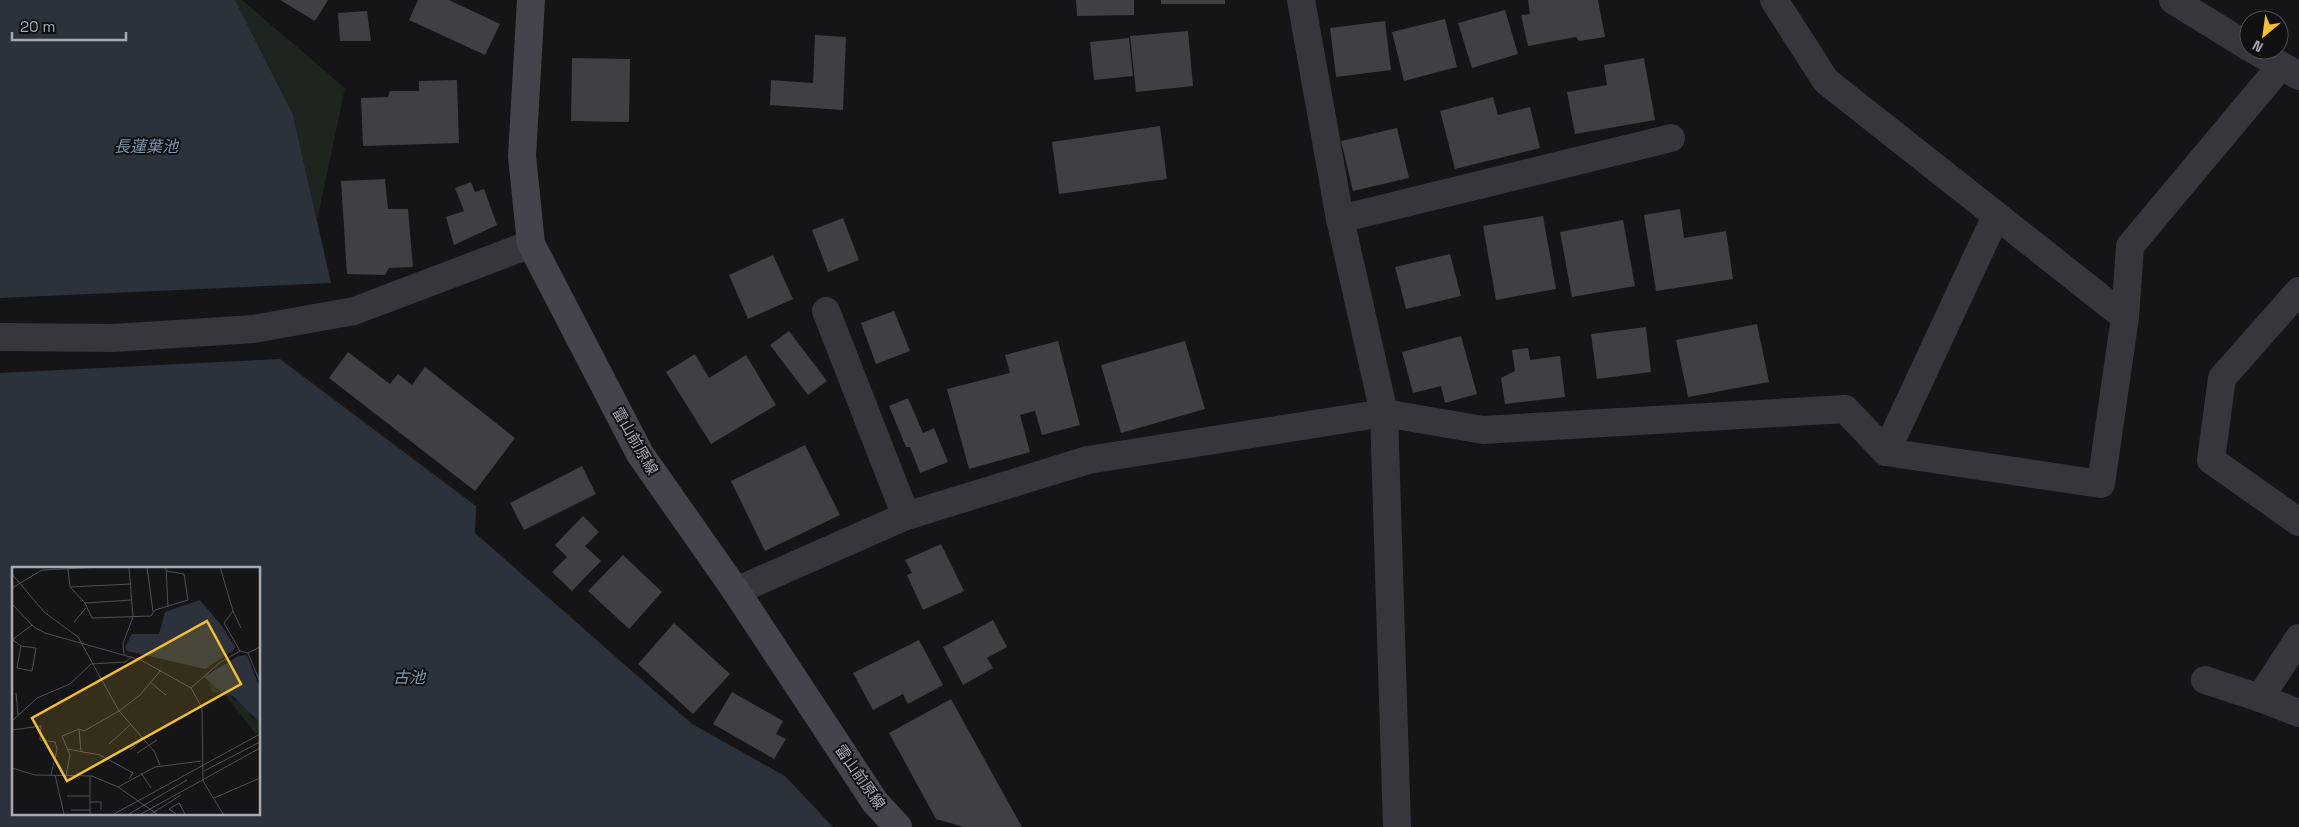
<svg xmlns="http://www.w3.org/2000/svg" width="2299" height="827" font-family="'Space Grotesk','Noto Sans JP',sans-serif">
	<rect width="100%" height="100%" fill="#151517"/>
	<!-- green -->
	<polygon fill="#1d251e" points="235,0 242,0 345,88 317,221 293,115"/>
	<!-- water -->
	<g fill="#2b323b" fill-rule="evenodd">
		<polygon points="0,0 235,0 293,115 331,283 0,298"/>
		<path d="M280 359 476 506 475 533 692 724 785 776 833 827H0V373ZM14 568H259V813H14Z"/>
	</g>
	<!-- building -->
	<g fill="#3f3f44">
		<polygon points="280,0 328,0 315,21"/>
		<polygon points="418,0 449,0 500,24 485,55 409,20"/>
		<polygon points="1076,0 1134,0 1134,15 1077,16"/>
		<rect x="1161" y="0" width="64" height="4"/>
		<polygon points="1528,0 1598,0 1605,37 1579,41 1576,37 1528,46 1521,15 1530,14"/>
		<polygon points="1505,10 1518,54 1472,68 1458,23"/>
		<polygon points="367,11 371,41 340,41 338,13"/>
		<polygon points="1445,19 1457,67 1404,81 1392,32"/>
		<polygon points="1385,21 1391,70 1336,77 1330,28"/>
		<polygon points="1188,31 1193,86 1136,92 1130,36"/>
		<polygon points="815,35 846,37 843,110 770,105 771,80 813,83"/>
		<polygon points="1129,38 1133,76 1094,80 1090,42"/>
		<polygon points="572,58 630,59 629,122 571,121"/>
		<polygon points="1644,58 1655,120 1575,134 1567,92 1607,85 1604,65"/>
		<polygon points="457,80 459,143 363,146 361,98 388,97 390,91 419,91 419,81"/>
		<polygon points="1493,97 1498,115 1530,107 1540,148 1455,169 1440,111"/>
		<polygon points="1160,126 1167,179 1059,194 1052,142"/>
		<polygon points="1397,128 1409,178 1353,191 1341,141"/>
		<polygon points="385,179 388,209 408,209 413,267 389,268 385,275 347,274 341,181"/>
		<polygon points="471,182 475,192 484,189 497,225 454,245 446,217 464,211 455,188"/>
		<polygon points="1680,209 1684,238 1726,231 1733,279 1656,291 1644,215"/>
		<polygon points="1543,216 1556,289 1496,300 1483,226"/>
		<polygon points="843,218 859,260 828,272 812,230"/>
		<polygon points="1623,220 1635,286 1572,297 1560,232"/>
		<polygon points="1450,254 1461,296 1406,309 1395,267"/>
		<polygon points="773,255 793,299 748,319 729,275"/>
		<polygon points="894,311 910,351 876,364 861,323"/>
		<polygon points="1757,324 1769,382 1688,397 1676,340"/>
		<polygon points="1646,327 1651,372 1597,379 1591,334"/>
		<polygon points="789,331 827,381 808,395 770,345"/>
		<polygon points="1461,336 1477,394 1445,403 1441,386 1413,393 1402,352"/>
		<polygon points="1058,341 1080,425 1042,435 1035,411 1020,415 1030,452 969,469 947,389 1010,373 1005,355"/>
		<polygon points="1185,341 1205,409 1121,433 1101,365"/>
		<polygon points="1528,348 1530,360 1560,356 1565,397 1505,404 1501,378 1515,371 1512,350"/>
		<polygon points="348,352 390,384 398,374 412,385 425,367 515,438 475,491 329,378"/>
		<polygon points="695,354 709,378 746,355 776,405 711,444 666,372"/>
		<polygon points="908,398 923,433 934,428 948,462 920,473 910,447 906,447 889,406"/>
		<polygon points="805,445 840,515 765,551 731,481"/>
		<polygon points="582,466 596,494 524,530 510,503"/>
		<polygon points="583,516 599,532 585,546 601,561 572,591 552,572 567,557 555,545"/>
		<polygon points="941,544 964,591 923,610 907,575 912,573 905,560"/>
		<polygon points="623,555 662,592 629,629 588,591"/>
		<polygon points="993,620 1007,647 987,658 993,668 963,685 943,647"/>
		<polygon points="674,623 730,674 693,714 638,664"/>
		<polygon points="919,640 943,685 908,704 903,694 873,710 853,673"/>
		<polygon points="732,692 783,721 776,734 786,739 774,759 713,724"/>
		<polygon points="951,699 1022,827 964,827 936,819 889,733"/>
	</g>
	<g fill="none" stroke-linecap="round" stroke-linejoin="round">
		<!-- minor -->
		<g stroke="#36363c" stroke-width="28">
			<polyline points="1301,0 1340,219 1384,413 1397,827"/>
			<polyline points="1774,0 1826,81 2125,317"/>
			<polyline points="1340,219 1671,138"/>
			<polyline points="2299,291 2222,378 2211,460 2299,522"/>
			<polyline points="826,311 906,516"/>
			<polyline points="0,337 113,338 254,329 354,311 531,244"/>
			<polyline points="1886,452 1996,216"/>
			<polyline points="736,591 906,516 1088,460 1384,413 1483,430 1845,409 1886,452 2101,484 2125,317 2130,246 2280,67"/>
			<polyline points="2299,638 2260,698 2299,713"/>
			<polyline points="2205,680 2260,698"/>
		</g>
		<!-- tertiary -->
		<g stroke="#36363c" stroke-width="28">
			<polyline points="2173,0 2249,47"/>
			<polyline points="2254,50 2299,76"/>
		</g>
		<!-- secondary -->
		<polyline stroke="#44454c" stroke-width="28" points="531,0 522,156 531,244 640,454 736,591 875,802 898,827"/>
	</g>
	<g text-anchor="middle" stroke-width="4" stroke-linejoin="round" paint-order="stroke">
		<!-- street labels -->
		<g font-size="15" fill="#a6aab7" stroke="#101012">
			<text transform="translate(635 441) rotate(60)" y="5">雷山前原線</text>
			<text transform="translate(860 777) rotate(55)" y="5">雷山前原線</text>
		</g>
		<!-- water labels -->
		<g font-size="16" font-style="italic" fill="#7d96b2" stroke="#101012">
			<text x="146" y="152">長蓮葉池</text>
			<text x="409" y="683">古池</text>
		</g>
	</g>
	<!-- overview -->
	<g transform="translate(12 567)">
		<rect width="248" height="248" fill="#151517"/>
		<path d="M196 114 238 143 239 150 247 155V164L244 167 212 127 200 125Z" fill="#1d251e"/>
		<path d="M188 33 210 59 223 80 221 84 193 102 115 84 113 80 120 67H147L153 45ZM235 88 247 119V155L221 129 212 127 192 110 226 89Z" fill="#2b323b"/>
		<path fill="none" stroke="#4f5157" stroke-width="1" d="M135 0 141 45M154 0 156 40M208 0 221 44 212 56 228 84M56 2 58 20 73 36 80 51 139 49 143 43 176 33 172 7 154 4M0 7 32 45 66 70 107 144 142 184 148 198M58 20 119 17M0 21 30 3 90 0M73 36 120 33M0 37 22 60 33 66 129 93 179 121 190 141 191 214M221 44 229 61M62 55 74 41M0 73 20 58M1 73 9 79 24 81 20 104 5 101 9 79M236 86 248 115M112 88 111 76 121 50 117 0M139 116 154 128M179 121 207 96 228 84 236 86 248 80M4 126 6 148M0 154 25 131 58 117 79 97 113 95 120 90M67 162 69 185M0 163 29 159 28 173 43 175 45 182 39 208M97 177 119 157M55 182 88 188 121 206 117 212M118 183 131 172M125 186 145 173M0 201 23 208 80 209 106 220 145 247M192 204 248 175M129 206 139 221M43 208 52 247M54 208 58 188 50 169 67 162 72 164 107 144 128 128 149 103M78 209V247M191 214 211 247M106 220 143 200 189 194M55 229H78M202 231 248 211M78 235H89V243M59 243H78M102 247 248 167M117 247 175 213M129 247 248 181M139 247 169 228M164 247 157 242 167 236 173 247"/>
		<path fill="#f3c030" fill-opacity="0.15" stroke="#f3c030" stroke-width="2.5" d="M195 54 229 117 55 214 20 151Z"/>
		<rect width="248" height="248" fill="none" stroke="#a6aab7" stroke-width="2.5"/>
	</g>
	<!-- north arrow -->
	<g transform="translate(2264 35) rotate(209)"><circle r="24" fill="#101012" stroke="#4c4e54"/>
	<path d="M0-4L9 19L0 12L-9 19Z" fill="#f3c030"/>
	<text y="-8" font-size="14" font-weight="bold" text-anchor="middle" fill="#a6aab7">N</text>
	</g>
	<!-- scale -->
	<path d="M12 32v8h114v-8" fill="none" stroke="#a6aab7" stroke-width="2.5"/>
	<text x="20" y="32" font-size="15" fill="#a6aab7" stroke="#101012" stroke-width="4" paint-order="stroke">20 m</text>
</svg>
